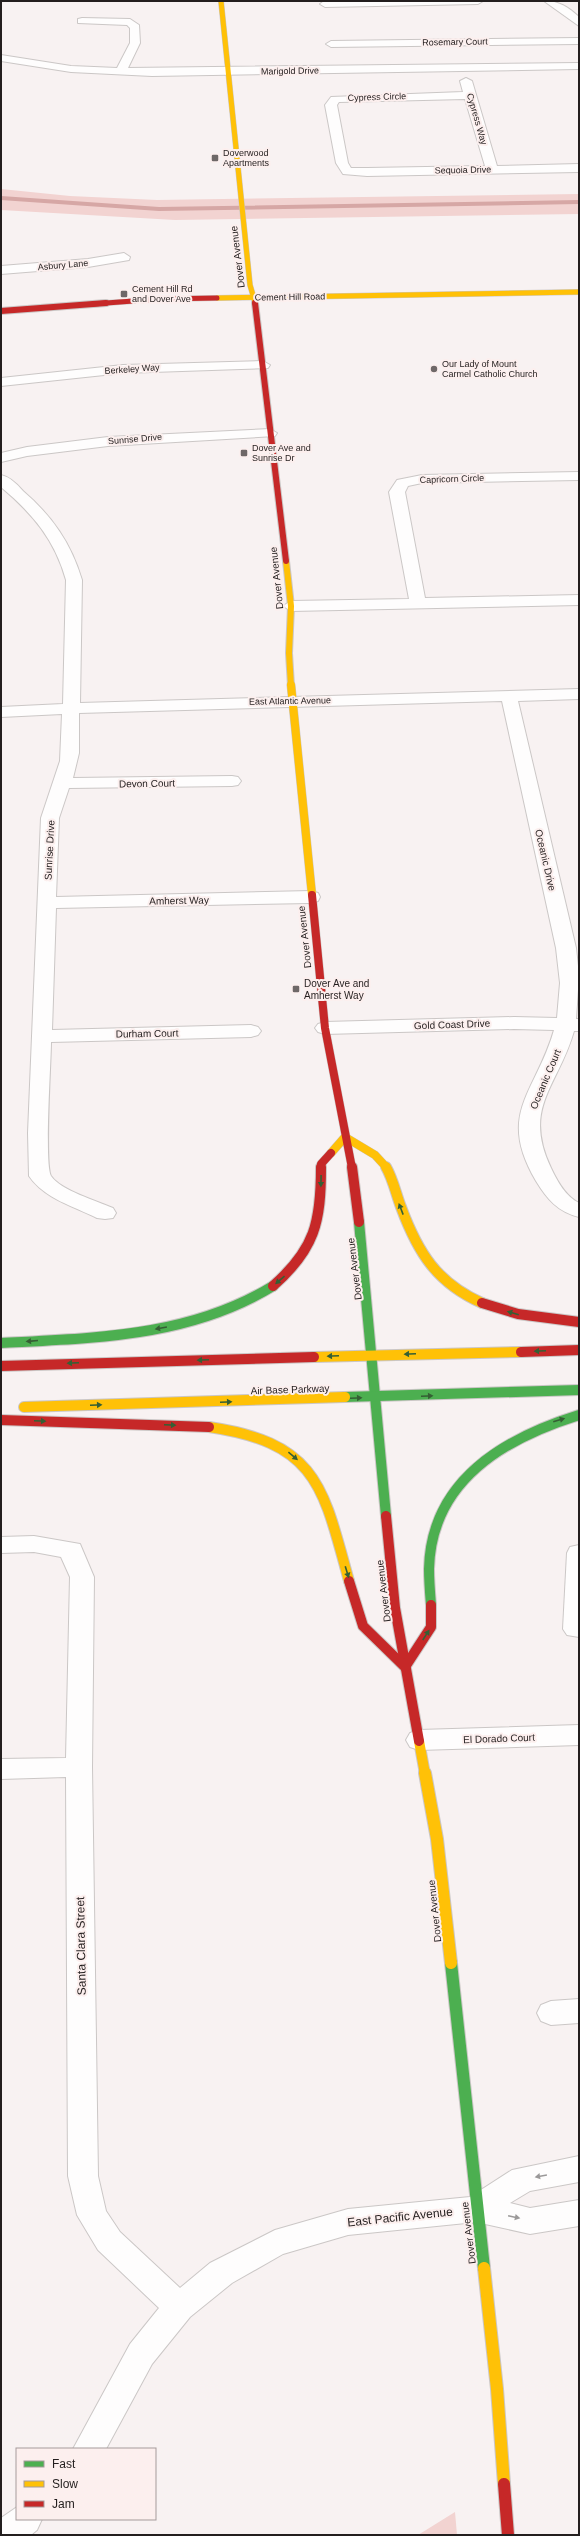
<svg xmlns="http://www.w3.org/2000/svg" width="580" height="2536" font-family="Helvetica,sans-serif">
	<rect width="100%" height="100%" fill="#f8f2f2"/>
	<!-- green -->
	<g fill="#f2d3d1">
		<polygon points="1,189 70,196 157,200 579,194 579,214 175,220 1,210"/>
		<polygon points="455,2512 457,2535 418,2535"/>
	</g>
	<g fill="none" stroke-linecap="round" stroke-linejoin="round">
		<!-- stream -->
		<polyline stroke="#d6a7a5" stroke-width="4" points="1,198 159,209 579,202"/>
		<!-- street casing -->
		<g stroke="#cbc7c6" stroke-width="2">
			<g id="street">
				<polygon points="324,1 483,1 478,4 325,7 320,4"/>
				<path d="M544 1C559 1 568 7 579 17V26Z"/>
				<polygon points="82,18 130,19 139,25 140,43 128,68 579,63 579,69 152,76 71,72 1,61 1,55 71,66 117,68 130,43 130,28 127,25 78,23 78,19"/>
				<polygon points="579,38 579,44 331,47 326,44 331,41"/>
				<path d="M466 78 472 81 497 166 579 164V172L367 176 343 174 336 163 325 105 331 97 463 92 460 81ZM465 99 485 166 367 168H351L348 163 337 105 339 102Z"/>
				<polygon points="124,253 130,257 129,260 88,267 1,274 1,266 88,259"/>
				<polygon points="263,361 270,365 268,368 123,373 1,386 1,378 123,365"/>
				<polygon points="270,429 277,433 275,436 108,446 27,456 1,462 1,453 27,447 108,437"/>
				<polygon points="579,472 579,480 422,483 408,486 405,492 425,598 579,595 579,605 291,611 283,606 291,601 409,599 389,492 397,480 422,475"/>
				<path d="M1 475C10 477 17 484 23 491 52 516 71 543 82 580L80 703 579 689V699L518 701 576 948 579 975 576 1019H579V1031H574C558 1087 522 1107 551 1168 557 1181 566 1197 579 1203V1217C558 1212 547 1199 536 1181 496 1113 536 1093 554 1030L514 1029 325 1034 318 1032 315 1028 318 1024 325 1022 514 1017 557 1018 560 983 556 948 502 701 79 713V753L73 778 232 776 238 777 241 781 238 785 232 786 69 788 59 818 56 897 311 891 318 893 320 897 318 901 311 903 56 908 52 1030 251 1025 258 1027 261 1031 258 1035 251 1037 51 1042C51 1062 44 1164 51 1176 60 1190 97 1201 113 1208L116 1213 113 1218 105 1219 97 1218C73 1206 45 1199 29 1176L28 1133 41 818 60 761 62 714 1 717V707L63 704 66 580C55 540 32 513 1 487Z"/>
				<polygon points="34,1536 80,1544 94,1577 92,1767 98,2176 106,2211 120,2232 180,2288 210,2263 275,2230 348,2209 470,2197 512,2170 579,2156 579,2182 530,2191 510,2203 530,2208 579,2200 579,2226 530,2234 476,2222 348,2235 283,2254 232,2283 190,2317 152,2364 106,2449 73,2449 130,2344 159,2308 98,2250 77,2215 68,2176 66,1777 1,1779 1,1759 66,1758 70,1577 61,1557 34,1552 1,1553 1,1537"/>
				<polygon points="579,1545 579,1637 567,1635 563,1629 567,1553 570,1547"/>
				<polygon points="579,1725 579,1745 419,1750 410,1747 406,1740 410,1733 419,1730"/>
				<polygon points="579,1999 579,2023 551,2025 541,2021 537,2013 541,2005 551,2001"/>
				<polygon points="17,2507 17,2519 42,2519 37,2530 31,2535 1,2535 1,2518"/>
			</g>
		</g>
		<!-- fast-far1 casing -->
		<g stroke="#cbc7c6" stroke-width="12">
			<g id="fast-far1">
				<polyline points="359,1222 386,1516"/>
				<path d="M1 1343C95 1338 190 1337 273 1286"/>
				<polyline points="345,1397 579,1390"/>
				<path d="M431 1605C430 1593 429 1581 429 1569 431 1480 505 1438 579 1415"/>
			</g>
		</g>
		<!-- fast casing -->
		<g stroke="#cbc7c6" stroke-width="14">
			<polyline id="fast" points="451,1963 484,2268"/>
		</g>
		<!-- slow-far4 casing -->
		<g stroke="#cbc7c6" stroke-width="6">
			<g id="slow-far4">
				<polyline points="221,1 250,285 255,302"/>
				<polyline points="217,298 579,292"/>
			</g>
		</g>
		<!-- slow-far3 casing -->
		<g stroke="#cbc7c6" stroke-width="8">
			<polyline id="slow-far3" points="286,561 291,606 289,653 291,686"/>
		</g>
		<!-- slow-far2 casing -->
		<g stroke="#cbc7c6" stroke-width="9">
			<g id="slow-far2">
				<polyline points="291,685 312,895"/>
				<polyline points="331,1153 345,1137 375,1155 387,1168"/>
			</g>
		</g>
		<!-- slow-far1 casing -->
		<g stroke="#cbc7c6" stroke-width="12">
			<g id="slow-far1">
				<path d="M386 1167C393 1179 396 1194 401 1207 418 1253 437 1283 482 1303"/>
				<polyline points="314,1357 521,1352"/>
				<polyline points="24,1407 345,1397"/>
				<path d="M209 1427C318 1443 323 1487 349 1581"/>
				<polyline points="419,1741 425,1774"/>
			</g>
		</g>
		<!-- slow casing -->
		<g stroke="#cbc7c6" stroke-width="14">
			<g id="slow">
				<polyline points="425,1773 437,1839 451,1963"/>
				<polyline points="484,2268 497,2389 504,2484"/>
			</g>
		</g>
		<!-- jam-far4 casing -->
		<g stroke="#cbc7c6" stroke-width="6">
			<g id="jam-far4">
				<polyline points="255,302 255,304"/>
				<polyline points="93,304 160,299 217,298"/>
			</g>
		</g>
		<!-- jam-far3 casing -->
		<g stroke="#cbc7c6" stroke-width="8">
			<g id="jam-far3">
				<polyline points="255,303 286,561"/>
				<polyline points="1,311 106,303"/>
			</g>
		</g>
		<!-- jam-far2 casing -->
		<g stroke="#cbc7c6" stroke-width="9">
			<g id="jam-far2">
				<polyline points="312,895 325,1028 352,1168"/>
				<polyline points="321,1168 321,1164 331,1153"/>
			</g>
		</g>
		<!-- jam-far1 casing -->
		<g stroke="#cbc7c6" stroke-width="12">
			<g id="jam-far1">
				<polyline points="352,1167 359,1222"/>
				<path d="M273 1286C315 1249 321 1222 321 1167"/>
				<polyline points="482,1303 518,1314 579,1322"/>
				<polyline points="521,1352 579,1350"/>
				<polyline points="1,1366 314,1357"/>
				<polyline points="1,1420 209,1427"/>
				<polyline points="386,1516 395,1608 419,1741"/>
				<polyline points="349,1581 363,1626 405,1667 431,1627 431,1605"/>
			</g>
		</g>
		<!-- jam casing -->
		<g stroke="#cbc7c6" stroke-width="14">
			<polyline id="jam" points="504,2484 508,2535"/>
		</g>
		<!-- street -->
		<use href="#street" fill="#fefdfd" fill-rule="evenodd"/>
		<!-- fast-far1 -->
		<use href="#fast-far1" stroke="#4caf50" stroke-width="10"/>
		<!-- fast -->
		<use href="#fast" stroke="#4caf50" stroke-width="12"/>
		<!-- slow-far4 -->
		<use href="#slow-far4" stroke="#ffc107" stroke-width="5"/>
		<!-- slow-far3 -->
		<use href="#slow-far3" stroke="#ffc107" stroke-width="6"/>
		<!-- slow-far2 -->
		<use href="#slow-far2" stroke="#ffc107" stroke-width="8"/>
		<!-- slow-far1 -->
		<use href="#slow-far1" stroke="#ffc107" stroke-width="10"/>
		<!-- slow -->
		<use href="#slow" stroke="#ffc107" stroke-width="12"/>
		<!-- jam-far4 -->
		<use href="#jam-far4" stroke="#c62828" stroke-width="5"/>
		<!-- jam-far3 -->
		<use href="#jam-far3" stroke="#c62828" stroke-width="6"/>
		<!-- jam-far2 -->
		<use href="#jam-far2" stroke="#c62828" stroke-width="8"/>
		<!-- jam-far1 -->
		<use href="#jam-far1" stroke="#c62828" stroke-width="10"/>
		<!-- jam -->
		<use href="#jam" stroke="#c62828" stroke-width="12"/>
	</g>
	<!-- one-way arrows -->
	<defs><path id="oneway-solid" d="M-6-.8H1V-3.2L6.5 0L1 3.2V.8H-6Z"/></defs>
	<g fill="#355f34">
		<use href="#oneway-solid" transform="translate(321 1181) rotate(91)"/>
		<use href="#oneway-solid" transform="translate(401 1209) rotate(-111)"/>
		<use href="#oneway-solid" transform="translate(280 1280) rotate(139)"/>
		<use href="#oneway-solid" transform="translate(513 1313) rotate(-164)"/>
		<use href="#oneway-solid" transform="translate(161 1328) rotate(170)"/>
		<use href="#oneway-solid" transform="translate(32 1341) rotate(175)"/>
		<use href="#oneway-solid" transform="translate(540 1351) rotate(178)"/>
		<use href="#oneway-solid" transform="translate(410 1354) rotate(178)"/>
		<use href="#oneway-solid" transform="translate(333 1356) rotate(178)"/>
		<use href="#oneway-solid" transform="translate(203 1360) rotate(178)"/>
		<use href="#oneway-solid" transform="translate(73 1363) rotate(178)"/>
		<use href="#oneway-solid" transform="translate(427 1396) rotate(-2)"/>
		<use href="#oneway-solid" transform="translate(356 1398) rotate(-2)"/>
		<use href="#oneway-solid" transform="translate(226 1402) rotate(-2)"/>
		<use href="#oneway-solid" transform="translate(96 1405) rotate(-2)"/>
		<use href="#oneway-solid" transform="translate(559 1420) rotate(-16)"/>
		<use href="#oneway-solid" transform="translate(40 1421) rotate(2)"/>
		<use href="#oneway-solid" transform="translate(170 1425) rotate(3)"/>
		<use href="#oneway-solid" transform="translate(293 1456) rotate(40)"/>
		<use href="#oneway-solid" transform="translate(347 1572) rotate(73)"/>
		<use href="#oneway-solid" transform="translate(426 1635) rotate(-57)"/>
	</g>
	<g fill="#9b9999">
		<use href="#oneway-solid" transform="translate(541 2176) rotate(170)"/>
		<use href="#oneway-solid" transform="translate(514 2217) rotate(12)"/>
	</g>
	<!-- markers -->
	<g fill="#6e6868" stroke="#fcefee" stroke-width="1.5">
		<rect x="211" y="154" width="8" height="8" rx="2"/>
		<rect x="120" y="290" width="8" height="8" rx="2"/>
		<circle cx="434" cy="369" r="4"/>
		<rect x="240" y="449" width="8" height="8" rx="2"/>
		<rect x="292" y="985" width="8" height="8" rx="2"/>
	</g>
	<g text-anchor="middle" stroke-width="4" stroke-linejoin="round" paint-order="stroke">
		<!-- far-street labels -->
		<g font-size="9" fill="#231e1e" stroke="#fcefee">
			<text transform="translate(455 42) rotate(-1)" y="3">Rosemary Court</text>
			<text transform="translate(290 71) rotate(-1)" y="3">Marigold Drive</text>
			<text transform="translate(377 97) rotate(-2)" y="3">Cypress Circle</text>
			<text transform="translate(477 119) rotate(74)" y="3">Cypress Way</text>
			<text transform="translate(463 170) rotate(-1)" y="3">Sequoia Drive</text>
			<text transform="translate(63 265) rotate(-5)" y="3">Asbury Lane</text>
			<text transform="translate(290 297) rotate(-1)" y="3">Cement Hill Road</text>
			<text transform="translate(132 369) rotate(-4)" y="3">Berkeley Way</text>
			<text transform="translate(135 439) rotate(-5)" y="3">Sunrise Drive</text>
			<text transform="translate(452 479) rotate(-2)" y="3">Capricorn Circle</text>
			<text transform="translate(290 701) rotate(-1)" y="3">East Atlantic Avenue</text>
		</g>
		<!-- far-poi labels -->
		<g font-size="9" fill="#231e1e" stroke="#fcefee" text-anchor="start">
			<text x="223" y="156">Doverwood<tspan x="223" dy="10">Apartments</tspan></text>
			<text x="132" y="292">Cement Hill Rd<tspan x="132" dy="10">and Dover Ave</tspan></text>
			<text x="442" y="367">Our Lady of Mount<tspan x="442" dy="10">Carmel Catholic Church</tspan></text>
			<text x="252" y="451">Dover Ave and<tspan x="252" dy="10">Sunrise Dr</tspan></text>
		</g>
		<!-- street labels -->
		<g font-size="10" fill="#231e1e" stroke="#fcefee">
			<text transform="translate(237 257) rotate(-97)" y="4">Dover Avenue</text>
			<text transform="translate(276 578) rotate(-96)" y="4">Dover Avenue</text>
			<text transform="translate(147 783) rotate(-1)" y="4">Devon Court</text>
			<text transform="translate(49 850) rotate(-87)" y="4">Sunrise Drive</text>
			<text transform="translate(546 860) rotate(77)" y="4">Oceanic Drive</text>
			<text transform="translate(179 900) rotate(-1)" y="4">Amherst Way</text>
			<text transform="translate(304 937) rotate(-96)" y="4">Dover Avenue</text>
			<text transform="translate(452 1024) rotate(-2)" y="4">Gold Coast Drive</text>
			<text transform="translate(147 1033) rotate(-1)" y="4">Durham Court</text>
			<text transform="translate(545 1079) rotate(-67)" y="4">Oceanic Court</text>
			<text transform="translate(354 1269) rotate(-97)" y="4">Dover Avenue</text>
			<text transform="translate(290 1389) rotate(-2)" y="4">Air Base Parkway</text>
			<text transform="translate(383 1591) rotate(-97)" y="4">Dover Avenue</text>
			<text transform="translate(499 1738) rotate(-2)" y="4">El Dorado Court</text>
			<text transform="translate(434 1911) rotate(-96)" y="4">Dover Avenue</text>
			<text transform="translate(468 2233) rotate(-97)" y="4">Dover Avenue</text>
		</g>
		<!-- poi labels -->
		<g font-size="10" fill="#231e1e" stroke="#fcefee" text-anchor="start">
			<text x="304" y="987">Dover Ave and<tspan x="304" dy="12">Amherst Way</tspan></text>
		</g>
		<!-- near-street labels -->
		<g font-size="12" fill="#231e1e" stroke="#fcefee">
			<text transform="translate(81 1946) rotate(-91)" y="4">Santa Clara Street</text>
			<text transform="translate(400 2217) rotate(-6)" y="4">East Pacific Avenue</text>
		</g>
	</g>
	<!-- border -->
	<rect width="580" height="2536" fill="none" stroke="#231e1e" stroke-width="4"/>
	<!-- legend -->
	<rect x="16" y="2448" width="140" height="72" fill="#fcefee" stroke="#a59b9b"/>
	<rect x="24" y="2461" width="20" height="6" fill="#4caf50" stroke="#a59b9b"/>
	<text x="52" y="2468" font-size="12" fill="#231e1e">Fast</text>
	<rect x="24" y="2481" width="20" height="6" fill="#ffc107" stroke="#a59b9b"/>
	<text x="52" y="2488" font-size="12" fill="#231e1e">Slow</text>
	<rect x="24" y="2501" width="20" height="6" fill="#c62828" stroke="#a59b9b"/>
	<text x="52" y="2508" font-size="12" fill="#231e1e">Jam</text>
</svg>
